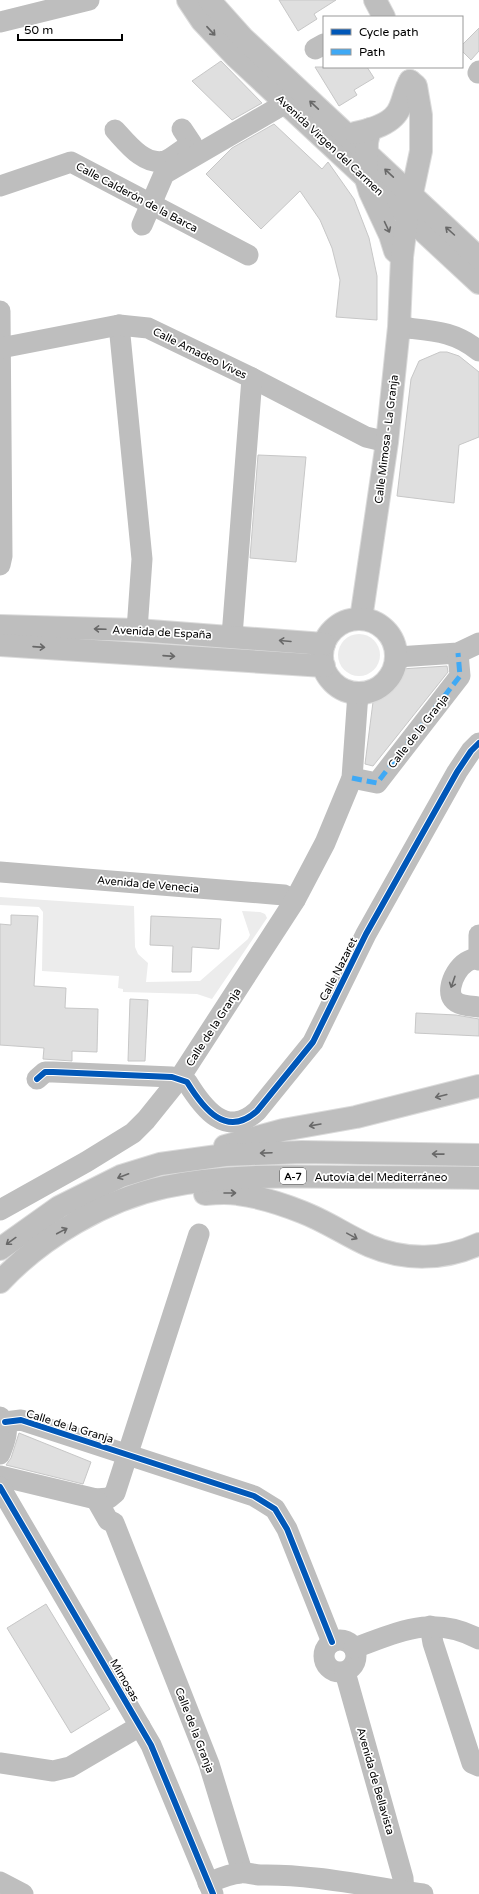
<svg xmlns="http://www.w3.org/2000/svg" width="479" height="1894" font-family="'Varela Round',sans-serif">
	<rect width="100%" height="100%" fill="#fff"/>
	<!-- green -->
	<g fill="#ececec">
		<circle cx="359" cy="655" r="21"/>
		<polygon points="0,897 134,906 135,947 138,954 148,963 146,982 200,981 248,939 250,935 242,911 260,912 265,914 267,918 212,999 197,994 123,992 123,989 118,988 119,976 42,971 43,912 39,907 0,905"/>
	</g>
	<!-- building -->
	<g fill="#dfdfdf" stroke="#c7c7c7">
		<polygon points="279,0 336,0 314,14 317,19 298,31"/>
		<polygon points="479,28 479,51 471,60 462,51 462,45"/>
		<polygon points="221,61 262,103 232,120 192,81"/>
		<polygon points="315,67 367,67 374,78 354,90 357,95 339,106"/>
		<polygon points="274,124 322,169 328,162 354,199 369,238 377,276 377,320 336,317 340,280 332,248 320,220 300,191 261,229 206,174 232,148"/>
		<polygon points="440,352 447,352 459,356 479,372 479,437 459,445 454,503 397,496 411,379 419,361"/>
		<polygon points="258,455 306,457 296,562 250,558"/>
		<polygon points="447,666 448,672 373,766 365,764 373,702 385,693 397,680 401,669"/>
		<polygon points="11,915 38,916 34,986 66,988 65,1008 98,1009 97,1052 72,1051 72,1061 43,1059 44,1048 0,1045 0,924 11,925"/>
		<polygon points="151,916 221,919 219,949 192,947 191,972 172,972 173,946 150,945"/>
		<polygon points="130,999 148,1000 145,1061 128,1061"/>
		<polygon points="416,1013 456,1015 479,1019 479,1036 415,1033"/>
		<polygon points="19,1433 91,1462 83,1484 6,1465 11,1458"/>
		<polygon points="46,1604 110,1709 71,1733 7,1628"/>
	</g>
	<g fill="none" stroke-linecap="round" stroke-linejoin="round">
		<!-- major casing -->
		<g stroke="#dbdbdb" stroke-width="24">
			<g id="major">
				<polyline points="188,0 202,21 236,57 479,283"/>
				<polyline points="209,0 243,38 479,258"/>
				<polyline points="375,0 384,17"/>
				<polyline points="370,129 367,142 366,179 370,192 390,235 395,251 402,257"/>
				<path d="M355 133C370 130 394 124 400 107 404 98 405 89 410 81"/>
				<polyline points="361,619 387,442 399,327 402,257 407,217 421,151 421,115 416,86 410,81"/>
				<circle cx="359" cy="656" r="37"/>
				<polyline points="0,626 137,630 324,644"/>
				<polyline points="0,645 324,666"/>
			</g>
		</g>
		<!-- highway casing -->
		<g stroke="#dbdbdb" stroke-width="24">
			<g id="highway">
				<polyline points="225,1146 283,1130 356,1117 479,1086"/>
				<path d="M205 1194C215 1193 227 1192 238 1194 260 1197 282 1204 302 1212 326 1221 347 1236 370 1246 405 1261 445 1260 479 1244"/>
				<polyline points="0,1249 59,1207 121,1176 160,1164 225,1155 302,1152 479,1155"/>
				<path d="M0 1282C42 1237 105 1200 165 1187 223 1175 281 1176 340 1177 386 1177 433 1177 479 1178"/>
			</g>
		</g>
		<!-- minor -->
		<g stroke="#bebebe" stroke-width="21">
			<polyline points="0,22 89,0"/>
			<polyline points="315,49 324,44"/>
			<polyline points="478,73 479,71"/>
			<polyline points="182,129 192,144"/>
			<path d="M115 130C127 143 144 166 165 161 171 159 179 152 184 149"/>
			<polyline points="0,186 71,162 248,255"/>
			<polyline points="142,225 164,174 286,103"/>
			<polyline points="0,311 2,556 0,565"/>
			<polyline points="119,325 142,559 137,630"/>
			<path d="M399 327C431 331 453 330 479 351"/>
			<polyline points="1,348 119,325 148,328 252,378 366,437 387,442"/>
			<polyline points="232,636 252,378"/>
			<polyline points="397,657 458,653 479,643"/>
			<polyline points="352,778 377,783 460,676 458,653"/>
			<polyline points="0,872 284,895 295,900"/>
			<polyline points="479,935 479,957"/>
			<path d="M479 960C462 954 444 987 453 999 458 1006 471 1006 479 1007"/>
			<path d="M37 1079 45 1072H53L172 1077 187 1082C203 1108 226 1139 257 1111L313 1042 366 934 457 772 471 751 479 743"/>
			<polyline points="0,1210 86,1162 133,1133 146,1120 179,1079 295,900 325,843 352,778 358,693"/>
			<path d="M0 1417C12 1428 4 1442 0 1454"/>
			<polyline points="5,1422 21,1420 254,1496 275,1509 287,1529 332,1642"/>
			<polyline points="0,1476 96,1499 109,1498 115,1493 199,1234"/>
			<polyline points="0,1487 151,1745 213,1894"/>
			<polyline points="96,1499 108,1520 114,1523 209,1764 240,1865 239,1873"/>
			<polyline points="430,1626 433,1643 472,1763 479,1766"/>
			<circle cx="340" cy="1656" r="16"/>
			<path d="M354 1648C399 1632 433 1614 479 1639"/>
			<polyline points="345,1672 403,1878 404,1894"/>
			<polyline points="0,1763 53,1771 70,1767 140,1726"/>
			<polyline points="0,1882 23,1894"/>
			<path d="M208 1883C218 1879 229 1874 240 1873 247 1872 254 1875 261 1875 315 1874 369 1887 423 1894"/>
		</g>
		<!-- major -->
		<use href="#major" stroke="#bebebe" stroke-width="22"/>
		<!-- highway -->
		<use href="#highway" stroke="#bebebe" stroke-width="22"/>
		<!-- quiet -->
		<polyline stroke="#3fa9f5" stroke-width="5" stroke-dasharray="10 5" stroke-linecap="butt" points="352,778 377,783 460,676 458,653"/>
		<!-- cycleway casing -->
		<g stroke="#fff" stroke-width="8">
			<g id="cycleway">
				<path d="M37 1079 45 1072H53L172 1077 187 1082C203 1108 226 1139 257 1111L313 1042 366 934 457 772 471 751 479 743"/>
				<polyline points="5,1422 21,1420 254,1496 275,1509 287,1529 332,1642"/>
				<polyline points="0,1487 151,1745 213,1894"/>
			</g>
		</g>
		<!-- cycleway -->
		<use href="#cycleway" stroke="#0057b8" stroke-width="6"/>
	</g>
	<!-- one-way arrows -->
	<defs><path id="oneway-shaft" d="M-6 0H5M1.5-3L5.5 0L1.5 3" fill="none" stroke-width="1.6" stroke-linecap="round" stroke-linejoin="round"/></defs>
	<g stroke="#686868">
		<use href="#oneway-shaft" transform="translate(211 31) rotate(47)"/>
		<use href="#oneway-shaft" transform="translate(314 105) rotate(-137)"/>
		<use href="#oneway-shaft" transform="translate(389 173) rotate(-137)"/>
		<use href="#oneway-shaft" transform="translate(387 227) rotate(65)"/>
		<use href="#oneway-shaft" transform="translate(450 231) rotate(-138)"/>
		<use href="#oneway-shaft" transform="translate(100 629) rotate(-178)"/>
		<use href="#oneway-shaft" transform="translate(285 641) rotate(-175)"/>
		<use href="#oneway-shaft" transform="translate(39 647) rotate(4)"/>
		<use href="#oneway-shaft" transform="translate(169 656) rotate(4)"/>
		<use href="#oneway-shaft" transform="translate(453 982) rotate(109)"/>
		<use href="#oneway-shaft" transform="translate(441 1096) rotate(166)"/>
		<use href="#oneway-shaft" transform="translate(315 1125) rotate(170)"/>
		<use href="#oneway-shaft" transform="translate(266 1153) rotate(178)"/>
		<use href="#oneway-shaft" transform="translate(438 1154) rotate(-179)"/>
		<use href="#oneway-shaft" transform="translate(123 1176) rotate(159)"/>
		<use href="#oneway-shaft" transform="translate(230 1193)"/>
		<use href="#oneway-shaft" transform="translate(62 1231) rotate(-28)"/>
		<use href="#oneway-shaft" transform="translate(352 1236) rotate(29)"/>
		<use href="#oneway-shaft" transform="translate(11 1241) rotate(144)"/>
	</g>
	<g text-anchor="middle" stroke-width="3.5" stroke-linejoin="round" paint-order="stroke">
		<!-- shield labels -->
		<rect fill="#fff" stroke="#4c4c4c" stroke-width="1" x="280" y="1168" width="26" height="16" rx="3"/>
		<g font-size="10" font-weight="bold" fill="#000">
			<text x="293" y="1180">A-7</text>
		</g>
		<!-- street labels -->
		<g font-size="11" fill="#000" stroke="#fff">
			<text transform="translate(330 145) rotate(43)" y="4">Avenida Virgen del Carmen</text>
			<text transform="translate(137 197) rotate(28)" y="4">Calle Calderón de la Barca</text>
			<text transform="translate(200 353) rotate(26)" y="4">Calle Amadeo Vives</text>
			<text transform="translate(386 439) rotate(-83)" y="4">Calle Mimosa - La Granja</text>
			<text transform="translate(162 632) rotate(3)" y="4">Avenida de España</text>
			<text transform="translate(418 731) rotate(-52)" y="4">Calle de la Granja</text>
			<text transform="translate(148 884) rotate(5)" y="4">Avenida de Venecia</text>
			<text transform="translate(338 969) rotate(-63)" y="4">Calle Nazaret</text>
			<text transform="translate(213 1027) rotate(-57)" y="4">Calle de la Granja</text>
			<text x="381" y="1181">Autovía del Mediterráneo</text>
			<text transform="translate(70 1426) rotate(17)" y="4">Calle de la Granja</text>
			<text transform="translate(125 1680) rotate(60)" y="4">Mimosas</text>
			<text transform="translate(195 1730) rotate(69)" y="4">Calle de la Granja</text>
			<text transform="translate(376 1781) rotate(74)" y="4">Avenida de Bellavista</text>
		</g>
	</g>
	<!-- legend -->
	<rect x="323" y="16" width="140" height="52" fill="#ffffff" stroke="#999999"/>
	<rect x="331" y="29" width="20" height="6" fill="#0057b8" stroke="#999999"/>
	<text x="359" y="36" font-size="12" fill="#000000">Cycle path</text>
	<rect x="331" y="49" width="20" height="6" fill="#3fa9f5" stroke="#999999"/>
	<text x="359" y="56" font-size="12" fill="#000000">Path</text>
	<!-- scale -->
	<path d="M18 34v6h104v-6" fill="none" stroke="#000000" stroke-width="2"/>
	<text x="24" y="34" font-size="12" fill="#000000" stroke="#ffffff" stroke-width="3" paint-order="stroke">50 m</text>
</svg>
